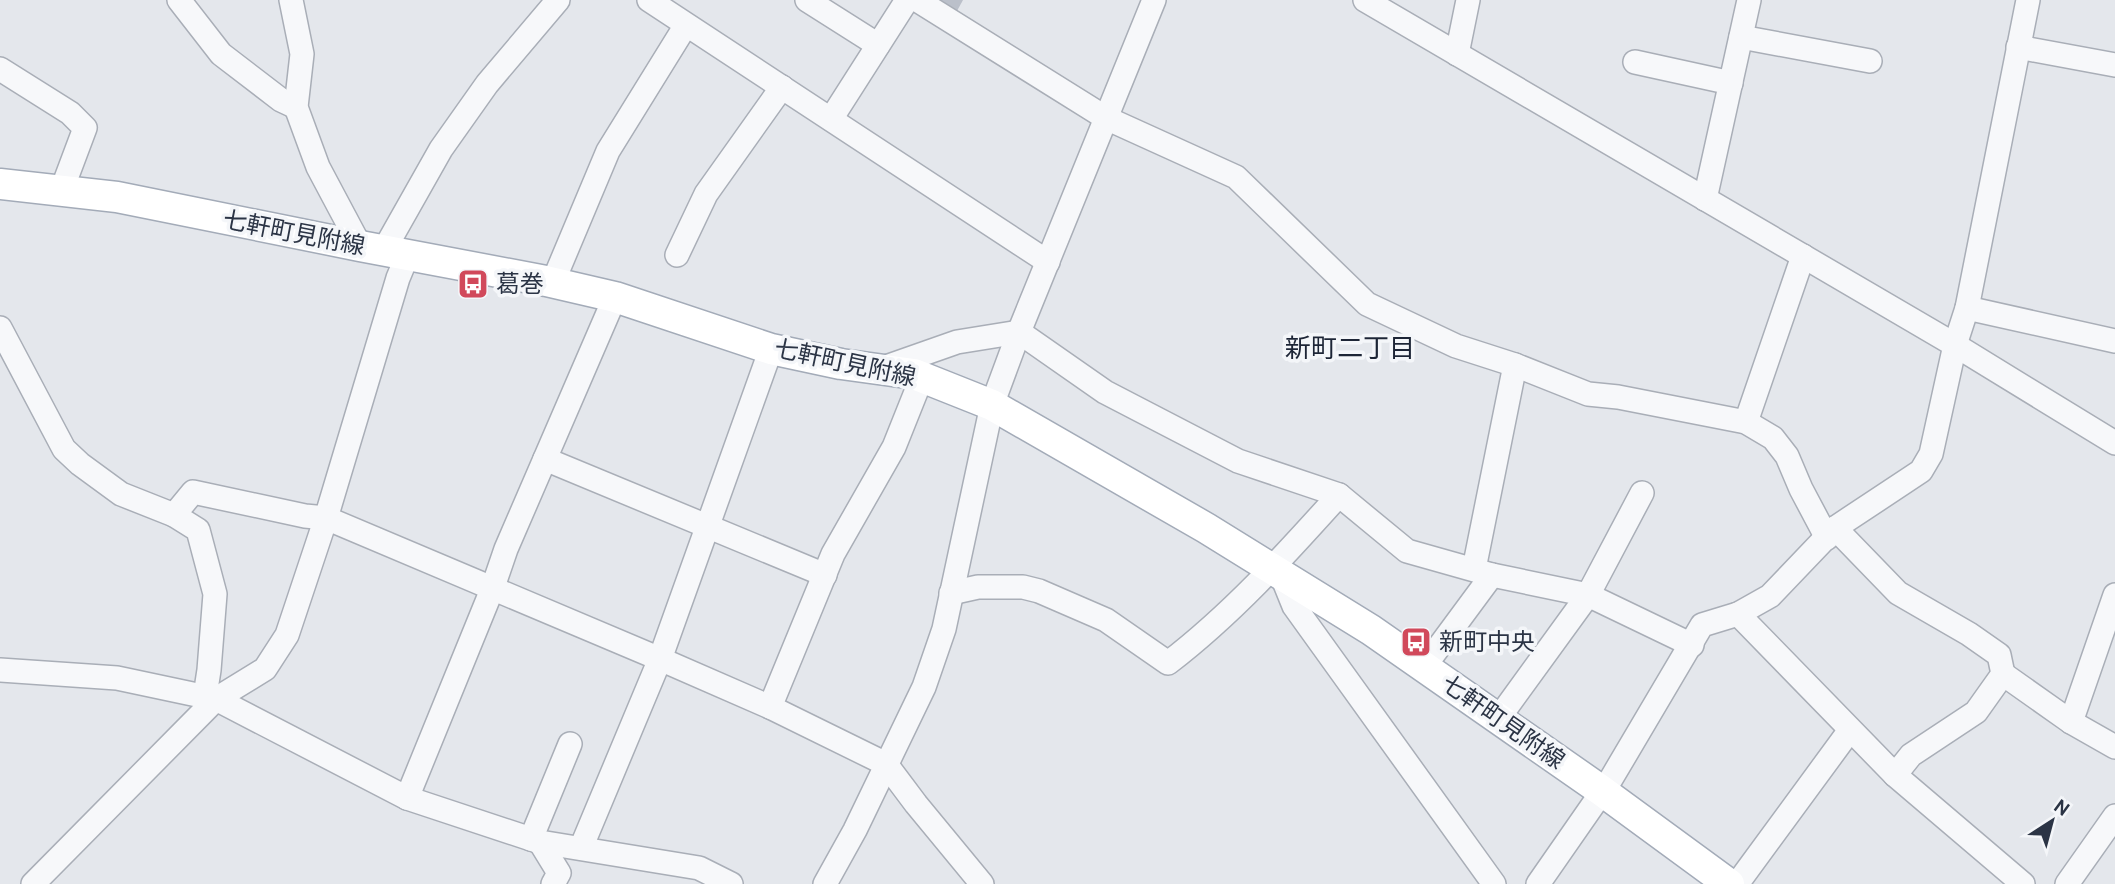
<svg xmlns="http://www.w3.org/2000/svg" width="2115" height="884" font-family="Cabin,'Noto Sans JP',sans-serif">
	<rect width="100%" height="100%" fill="#e4e7ec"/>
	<!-- building -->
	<polygon fill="#bbc0ca" points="939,0 963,0 957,11"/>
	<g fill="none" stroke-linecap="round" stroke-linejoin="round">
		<!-- minor casing -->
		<g stroke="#a9aeb7" stroke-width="26">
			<g id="minor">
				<polyline points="179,0 221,54 281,100 296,107"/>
				<polyline points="291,0 302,54 296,107 318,167 360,246"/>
				<polyline points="649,0 1048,262"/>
				<polyline points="807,0 878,45"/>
				<polyline points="917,0 1106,118 1236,177 1367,304 1456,346 1515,365 1588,394 1618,397 1746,422 1773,438 1787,456 1801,489 1827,538"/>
				<polyline points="1365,0 1955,345 2115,443"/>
				<polyline points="1741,37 1870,61"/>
				<polyline points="2018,47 2115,65"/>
				<polyline points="1457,54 1468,0"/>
				<polyline points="1635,62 1731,83"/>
				<polyline points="0,69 70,113 85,128 61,192"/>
				<polyline points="831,119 907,0"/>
				<polyline points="1705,199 1749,0"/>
				<polyline points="384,250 441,149 487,84 558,0"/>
				<polyline points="677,255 706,194 782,87"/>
				<polyline points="553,282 608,151 686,25"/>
				<polyline points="1967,308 2115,341"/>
				<polyline points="0,328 64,449 80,464 121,494 174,515 193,492 305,516 326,518 660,659 770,707 886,764 916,804 982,884"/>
				<polyline points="883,368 957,342 1019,332 1105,392 1238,461 1339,495 1407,551 1492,575 1588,595 1692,645"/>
				<polyline points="1746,422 1803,256"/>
				<polyline points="545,459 825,575"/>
				<polyline points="174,515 198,530 215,594 209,670 205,696"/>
				<polyline points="1835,528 1898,593 1969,634 1999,655 2003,674 1976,712 1911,755 1895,775"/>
				<polyline points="1474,569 1515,365"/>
				<polyline points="1281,574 1294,606 1494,884"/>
				<path d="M951 593 978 587H1023L1039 591 1106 620 1168 663C1232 614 1285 555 1339 495"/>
				<polyline points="1738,614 1895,775 2023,884"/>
				<polyline points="1424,667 1492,575"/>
				<polyline points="0,670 117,678 216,699 407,798 540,842 699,868 731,884"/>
				<polyline points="2003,674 2071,722 2115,747"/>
				<polyline points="770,707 833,554 894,447 922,377"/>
				<polyline points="1498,719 1588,595 1642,493"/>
				<polyline points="2071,722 2115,595"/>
				<polyline points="407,798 493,587 506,549 615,297"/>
				<polyline points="531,839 570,744"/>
				<polyline points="540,842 559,873 553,884"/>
				<polyline points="581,848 660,659 771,349"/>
				<polyline points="33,884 216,699 265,669 287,635 326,518 398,278 408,254"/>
				<polyline points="825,884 855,830 924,687 944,629 992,405 1019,332 1154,0"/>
				<polyline points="1538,884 1611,779 1702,625 1738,614 1770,596 1835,528 1921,471 1931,454 1955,345 1967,308 2028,0"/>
				<polyline points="1737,884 1850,730"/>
				<polyline points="2067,884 2115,816"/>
			</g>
		</g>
		<!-- major casing -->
		<g stroke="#a3abb8" stroke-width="33">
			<polyline id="major" points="0,184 117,197 360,246 546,281 615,297 771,349 841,364 914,374 992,405 1206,528 1371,630 1602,791 1729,884"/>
		</g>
		<!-- minor -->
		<use href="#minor" stroke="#f7f8fa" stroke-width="23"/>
		<!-- major -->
		<use href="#major" stroke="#fff" stroke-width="30"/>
	</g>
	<!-- icons -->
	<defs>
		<g id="bus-square" transform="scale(1.575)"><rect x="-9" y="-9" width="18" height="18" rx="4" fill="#d1495b" stroke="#f4f6f9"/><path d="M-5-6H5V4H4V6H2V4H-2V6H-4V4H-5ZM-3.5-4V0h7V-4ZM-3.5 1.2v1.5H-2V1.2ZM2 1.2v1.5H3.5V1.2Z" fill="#fff"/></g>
	</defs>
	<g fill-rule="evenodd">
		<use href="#bus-square" x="473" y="284"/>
		<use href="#bus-square" x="1416" y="642"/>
	</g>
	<g text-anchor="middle" stroke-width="7" stroke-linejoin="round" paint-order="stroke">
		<!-- street labels -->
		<g font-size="24" fill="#2b3445" stroke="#f4f6f9">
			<text transform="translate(294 233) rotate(11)" y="8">七軒町見附線</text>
			<text transform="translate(845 363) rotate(12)" y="8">七軒町見附線</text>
			<text transform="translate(1503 722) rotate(35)" y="8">七軒町見附線</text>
		</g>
		<!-- poi labels -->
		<g font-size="24" fill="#2b3445" stroke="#f4f6f9" text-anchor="start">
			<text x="496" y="292">葛巻</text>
			<text x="1439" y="650">新町中央</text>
		</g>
		<!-- neighbourhood labels -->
		<g font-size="26" fill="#1d2536" stroke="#f4f6f9">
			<text x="1350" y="357">新町二丁目</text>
		</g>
	</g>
	<!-- north arrow -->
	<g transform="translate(2052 821) rotate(36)" stroke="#f4f6f9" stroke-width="5" paint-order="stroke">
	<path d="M0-5L12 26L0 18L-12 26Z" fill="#2b3445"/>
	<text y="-10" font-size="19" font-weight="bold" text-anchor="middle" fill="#2b3445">N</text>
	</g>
</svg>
